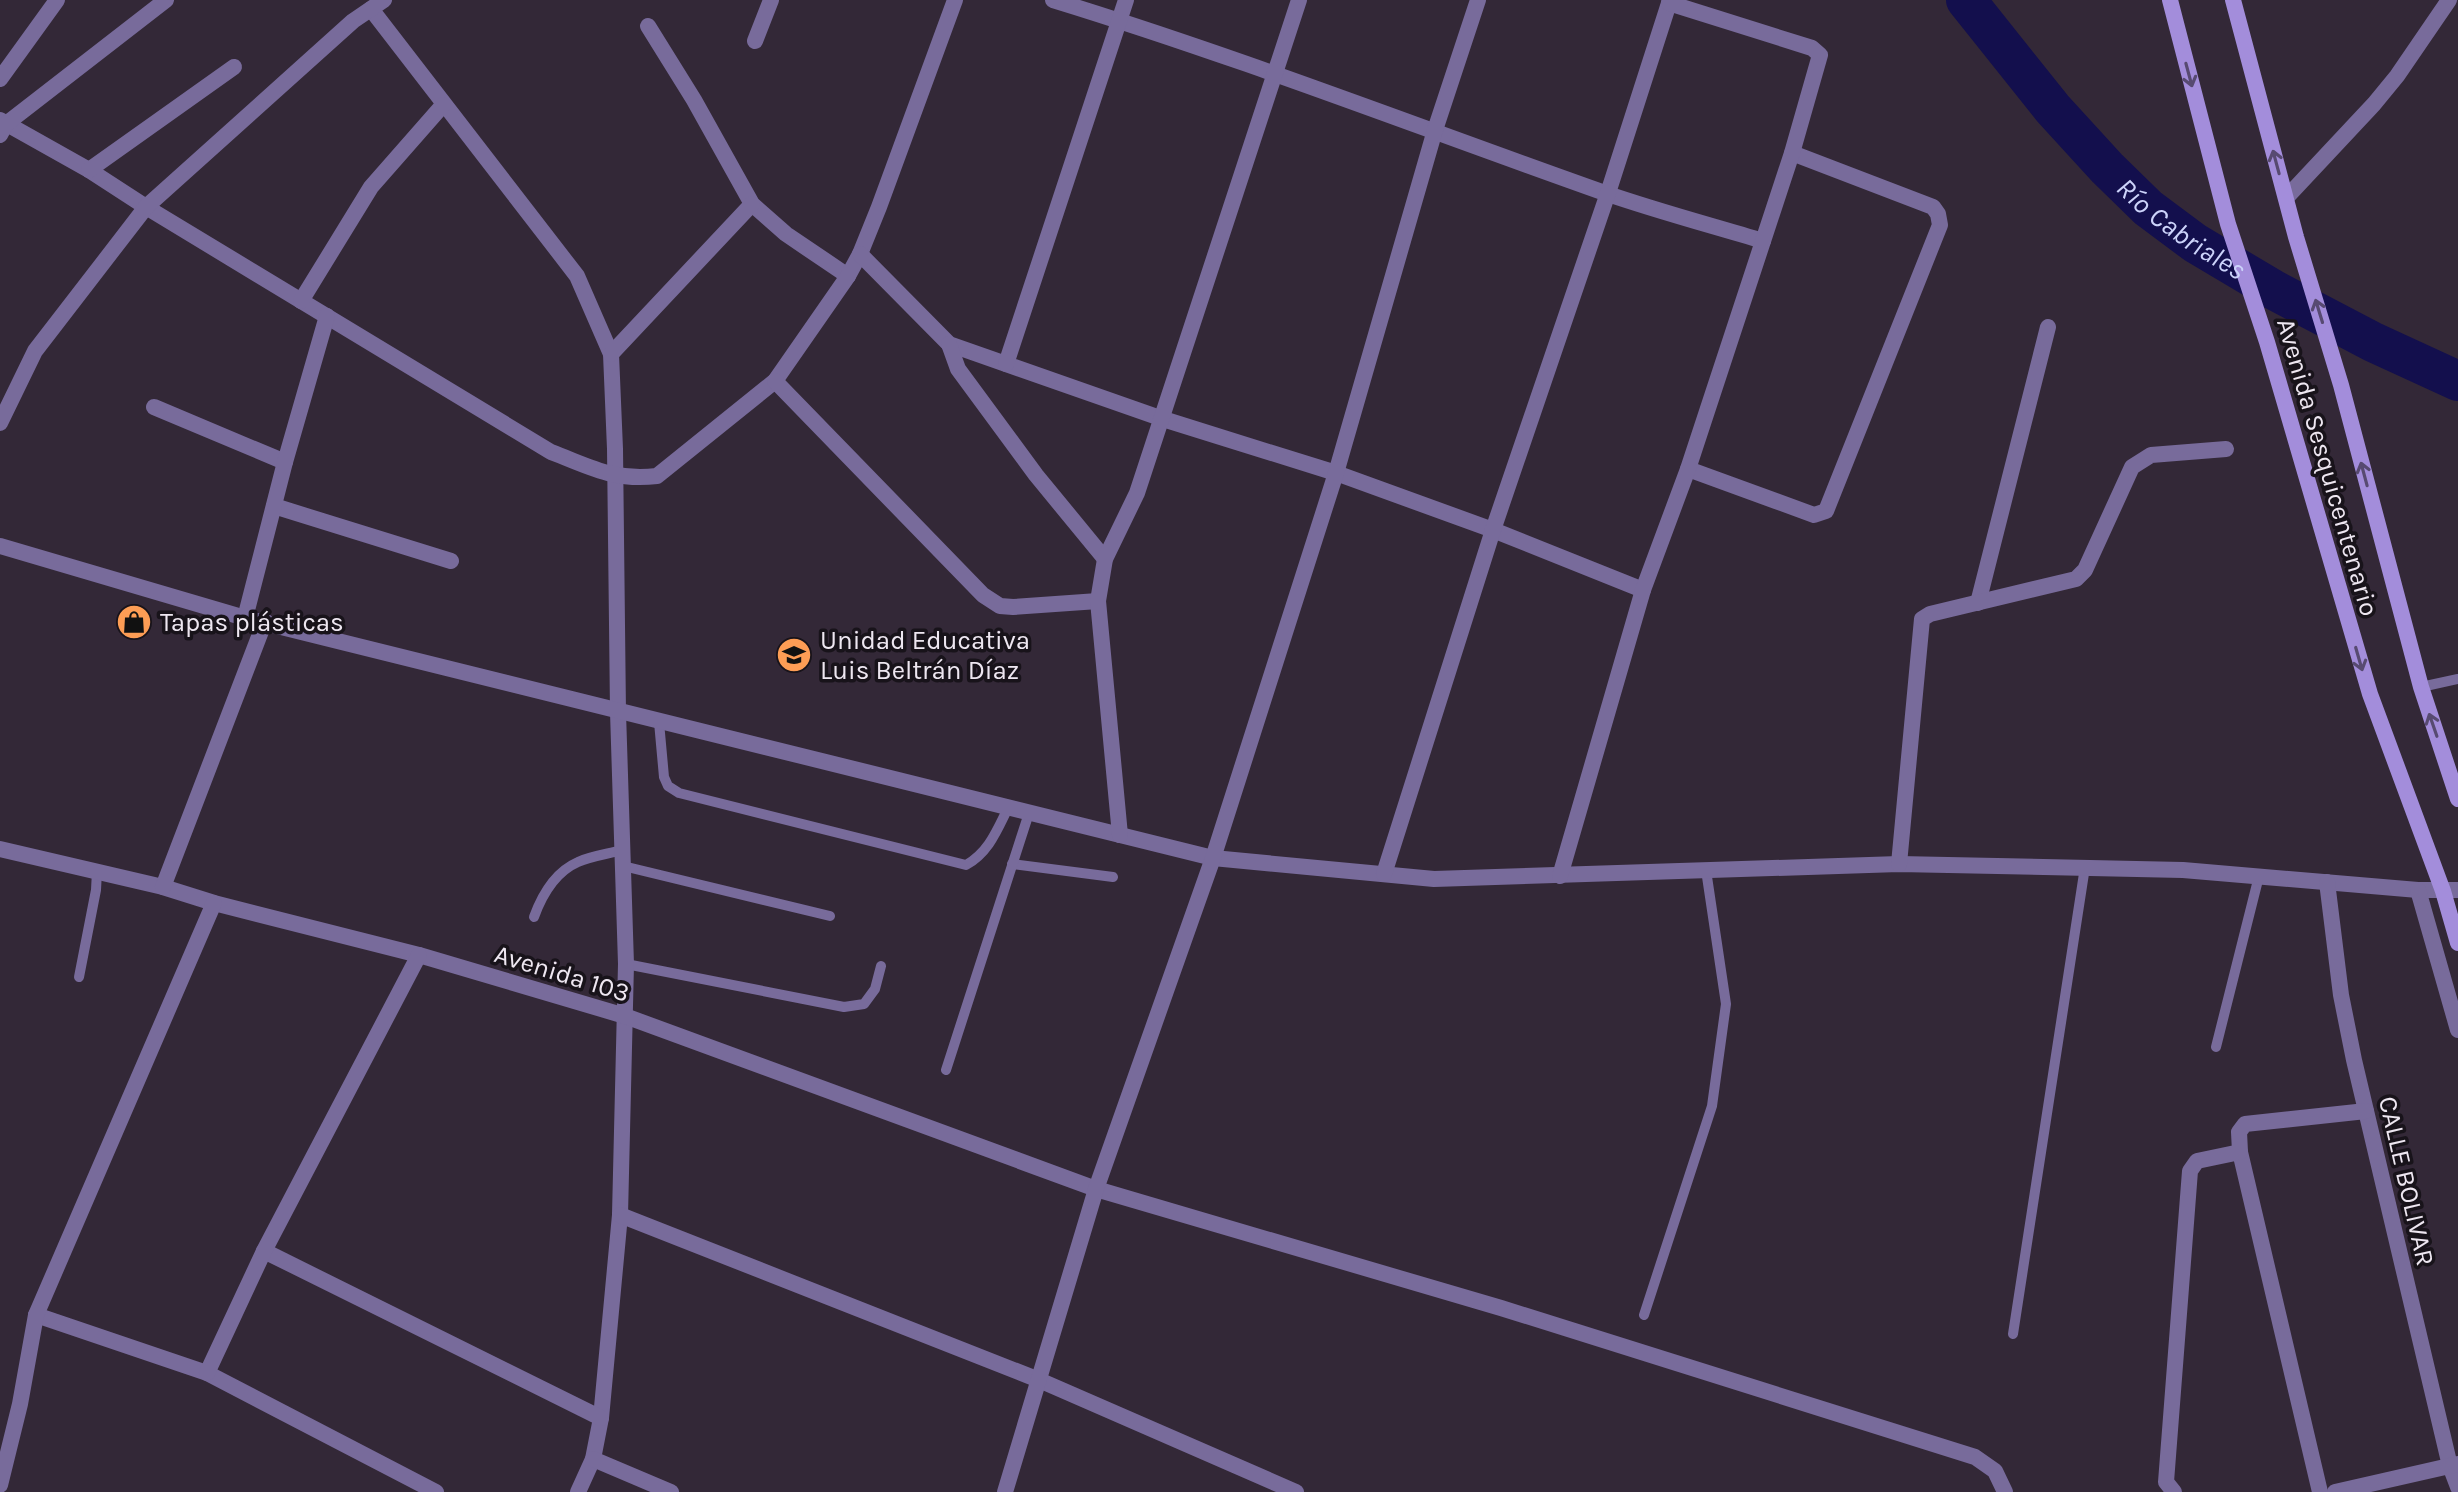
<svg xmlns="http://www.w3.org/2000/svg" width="2458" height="1492" font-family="Karla,sans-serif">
	<rect width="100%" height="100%" fill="#332837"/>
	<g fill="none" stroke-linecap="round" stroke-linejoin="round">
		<!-- river -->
		<path stroke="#130f4d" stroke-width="40" id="s1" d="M1966 0 2053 109 2107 168 2148 208 2195 243 2274 290 2373 342 2458 381"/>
		<!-- lane -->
		<g stroke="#786b9b" stroke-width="10">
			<polyline points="2421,687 2458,679"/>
			<path d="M659 722 664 777 668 786 679 793 966 865C989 852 997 830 1008 808"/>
			<polyline points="1012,864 1113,877"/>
			<polyline points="623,866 830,916"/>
			<path d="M534 917C542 895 555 872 578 862 591 856 608 854 622 850"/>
			<polyline points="626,964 844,1007 864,1004 875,989 881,966"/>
			<polyline points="79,977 96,890 97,871"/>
			<polyline points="2216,1047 2259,876"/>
			<polyline points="946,1070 1029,813"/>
			<polyline points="1644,1315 1712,1106 1726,1004 1706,870"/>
			<polyline points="2013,1334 2085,867"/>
		</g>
		<!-- street -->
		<g stroke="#786b9b" stroke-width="16">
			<path d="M1053 0C1239 57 1421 128 1605 193 1657 211 1710 225 1763 241"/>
			<polyline points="371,9 577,276 611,354 615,449 618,712 626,964 620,1215 601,1418 593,1459 578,1492"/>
			<polyline points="648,26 694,100 752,204 786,234 848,276"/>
			<polyline points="755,41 771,0"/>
			<polyline points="0,79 57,0"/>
			<path d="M0 120 89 170 146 207 551 452C591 467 613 481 657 476L775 381 848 276 860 254 879 207 955 0"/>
			<polyline points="0,135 6,124 166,0"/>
			<polyline points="89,170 234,67"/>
			<polyline points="2286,198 2374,104 2397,76 2449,0"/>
			<polyline points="860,254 949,344 1163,419 1336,473 1493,530 1643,590"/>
			<polyline points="301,301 371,187 443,105"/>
			<polyline points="949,344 958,369 1036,475 1105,559"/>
			<polyline points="611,354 752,204"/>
			<polyline points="1006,364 1126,0"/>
			<polyline points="775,381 983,595 1000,606 1013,607 1098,601"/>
			<polyline points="154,407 285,462"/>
			<polyline points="0,423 35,351 146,207 353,21 384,0"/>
			<polyline points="1688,469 1814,515 1826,511 1940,225 1938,214 1933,207 1792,153"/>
			<polyline points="274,506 451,561"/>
			<polyline points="0,546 245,618 1213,858 1434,879 1899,864 2183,870 2418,890 2458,890"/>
			<polyline points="1978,603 2048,327"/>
			<polyline points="245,618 285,462 327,316"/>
			<polyline points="1120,835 1098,601 1105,559 1137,493 1299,0"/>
			<polyline points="0,849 163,887 214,903 419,955 625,1016 1096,1189 1501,1308 1975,1457 1995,1471 2005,1492"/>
			<polyline points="1899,864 1922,619 1930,614 2076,579 2085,570 2132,467 2151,455 2226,449"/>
			<polyline points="1384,874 1493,530 1608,193 1670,0"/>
			<polyline points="1560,876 1643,590 1688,469 1792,153 1820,55 1812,48 1669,3"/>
			<polyline points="2327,882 2341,995 2354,1060 2450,1466 2458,1487"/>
			<polyline points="163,887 265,621"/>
			<polyline points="2418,890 2458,1030"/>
			<polyline points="2240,1152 2320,1492"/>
			<polyline points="620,1215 1039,1380 1296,1492"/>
			<polyline points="264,1251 601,1418"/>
			<polyline points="36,1315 207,1373 436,1492"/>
			<polyline points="207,1373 264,1251 419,955"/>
			<polyline points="593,1459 671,1492"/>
			<polyline points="0,1485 20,1404 36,1315 214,903"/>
			<polyline points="1005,1492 1096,1189 1213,858 1336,473 1435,130 1478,0"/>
			<polyline points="2174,1492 2166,1482 2190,1171 2197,1161 2240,1152 2239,1132 2245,1124 2366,1111"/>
			<polyline points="2335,1492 2458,1464"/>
		</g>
		<!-- secondary -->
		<g stroke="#a38ddb" stroke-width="16">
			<polyline points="2170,0 2228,224 2267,342 2370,694 2443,891 2458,943"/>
			<polyline points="2233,0 2296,237 2341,385 2421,687 2458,799"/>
		</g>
	</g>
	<!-- one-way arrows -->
	<defs><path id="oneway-shaft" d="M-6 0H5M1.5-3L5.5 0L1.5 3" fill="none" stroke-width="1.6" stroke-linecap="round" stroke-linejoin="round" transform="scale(2)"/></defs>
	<g stroke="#574a71">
		<use href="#oneway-shaft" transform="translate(2189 75) rotate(75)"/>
		<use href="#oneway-shaft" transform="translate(2276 162) rotate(-105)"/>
		<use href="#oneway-shaft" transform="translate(2319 311) rotate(-107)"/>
		<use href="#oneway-shaft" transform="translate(2364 474) rotate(-105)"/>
		<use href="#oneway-shaft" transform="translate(2359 659) rotate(74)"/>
		<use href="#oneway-shaft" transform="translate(2433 725) rotate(-109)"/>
	</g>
	<!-- icons -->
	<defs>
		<g id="shop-disc" transform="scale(1.8)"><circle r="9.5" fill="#fd9d55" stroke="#18131a"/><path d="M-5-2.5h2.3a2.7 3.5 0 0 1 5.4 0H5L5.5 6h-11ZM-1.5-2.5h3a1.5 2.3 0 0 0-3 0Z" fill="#111"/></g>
		<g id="school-disc" transform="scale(1.8)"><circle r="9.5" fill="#fd9d55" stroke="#18131a"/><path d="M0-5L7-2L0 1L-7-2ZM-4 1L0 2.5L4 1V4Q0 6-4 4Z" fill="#111"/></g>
	</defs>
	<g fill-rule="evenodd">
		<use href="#shop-disc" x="134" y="622"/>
		<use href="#school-disc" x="794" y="655"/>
	</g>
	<g text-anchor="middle" stroke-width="7" stroke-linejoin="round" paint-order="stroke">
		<!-- street labels -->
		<g font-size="26" fill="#eee7f1" stroke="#18131a">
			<text transform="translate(2328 467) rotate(74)" y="9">Avenida Sesquicentenario</text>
			<text transform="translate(562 973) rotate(17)" y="9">Avenida 103</text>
			<text transform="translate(2407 1181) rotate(77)" y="9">CALLE BOLIVAR</text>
		</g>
		<!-- poi labels -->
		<g font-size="26" fill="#eee7f1" stroke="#18131a" text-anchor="start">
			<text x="160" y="631">Tapas plásticas</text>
			<text x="820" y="649">Unidad Educativa<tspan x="820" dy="30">Luis Beltrán Díaz</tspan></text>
		</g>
		<!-- water labels -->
		<g font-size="28" font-style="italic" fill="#ccd3fa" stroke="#18131a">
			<text dy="10" stroke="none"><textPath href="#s1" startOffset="316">Río Cabriales</textPath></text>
		</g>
	</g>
</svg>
